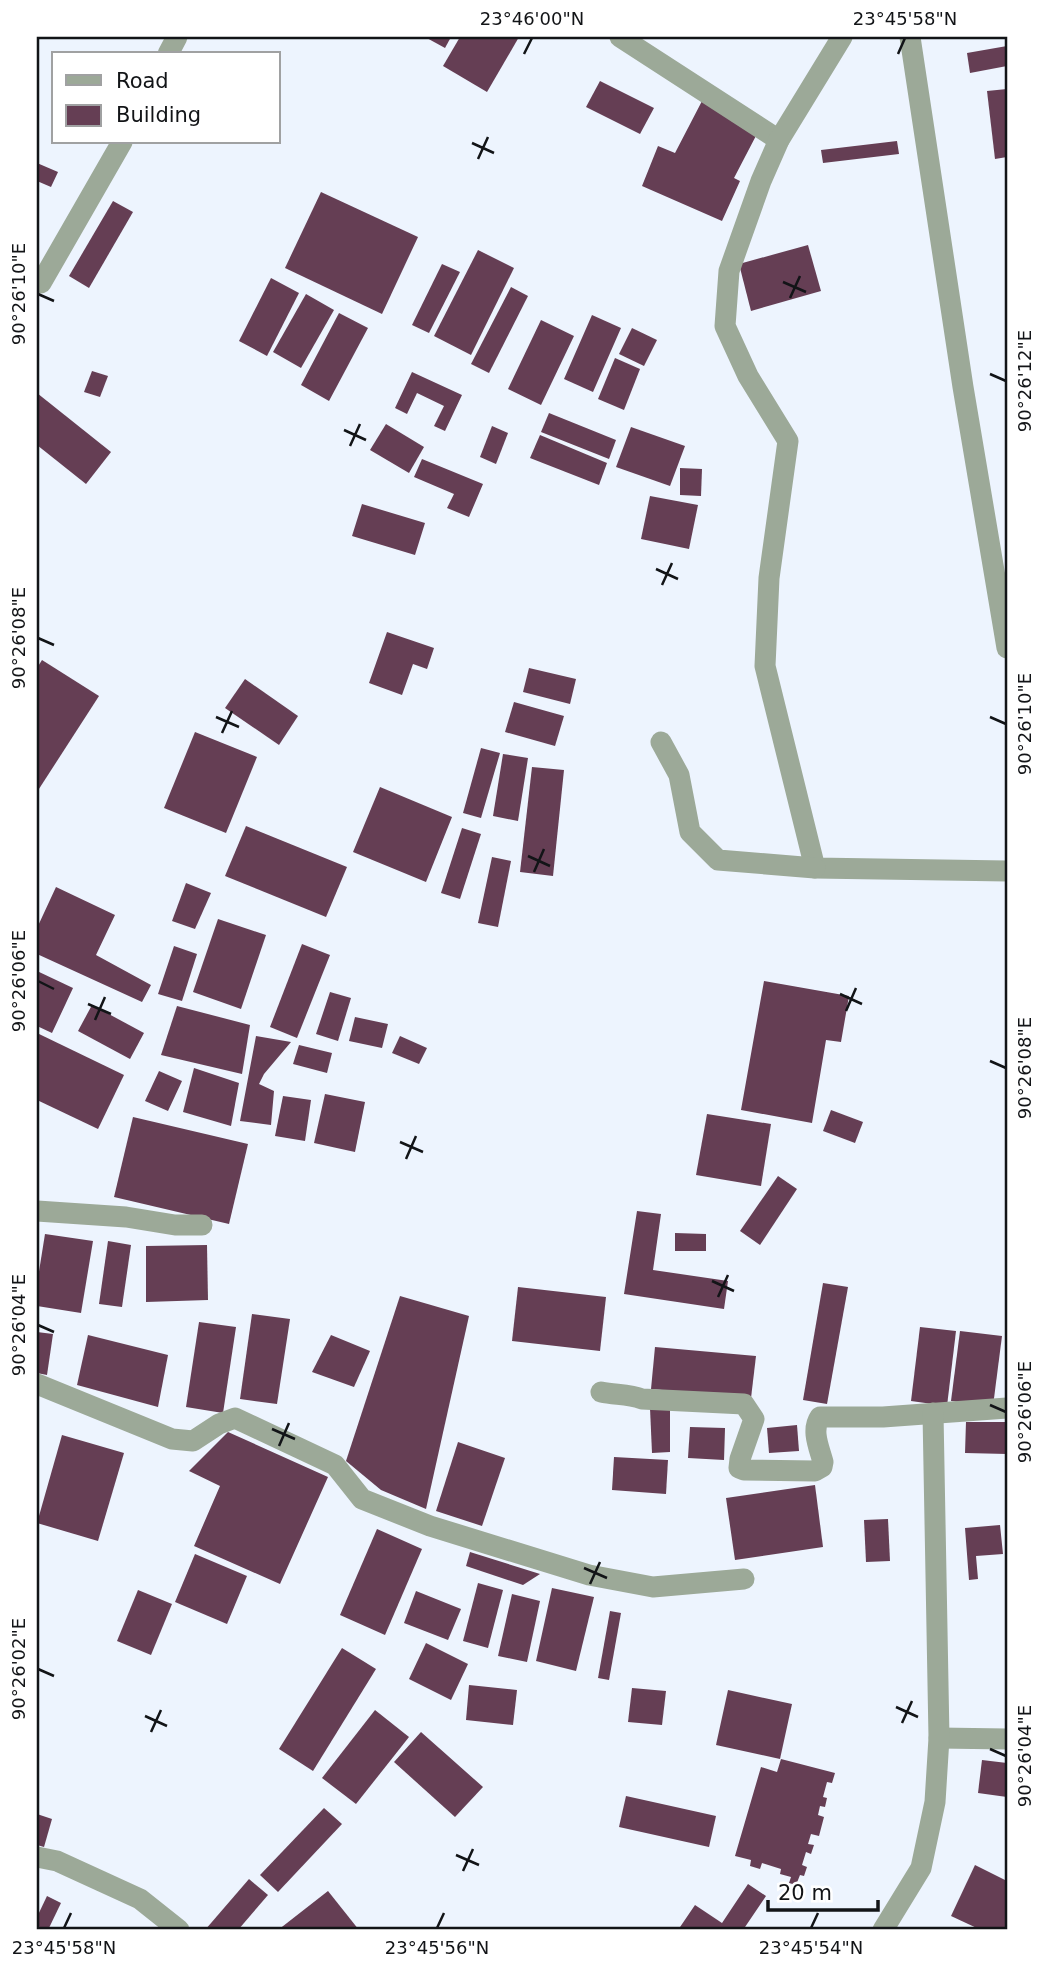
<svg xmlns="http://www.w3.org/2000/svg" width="1044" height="1967" font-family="'DejaVu Sans',sans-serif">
	<rect width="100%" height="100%" fill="#edf4fe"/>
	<!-- building -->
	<g fill="#653e54">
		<polygon points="425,37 451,37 445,48"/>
		<polygon points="460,37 519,37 487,92 443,66"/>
		<polygon points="1007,46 1007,66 970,73 967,53"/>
		<polygon points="600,81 654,108 640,134 586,107"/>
		<polygon points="1007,89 1007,157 995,159 987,91"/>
		<polygon points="702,101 759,130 734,178 740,181 722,221 642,186 658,146 675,153"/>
		<polygon points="897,141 899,154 823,163 821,150"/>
		<polygon points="37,163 58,172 51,187 37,181"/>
		<polygon points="321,192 418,237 382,314 285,268"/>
		<polygon points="113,201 133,212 89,288 69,276"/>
		<polygon points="808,245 821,291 751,311 739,264"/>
		<polygon points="478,250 514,268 471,355 434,336"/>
		<polygon points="442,264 460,272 429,333 412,325"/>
		<polygon points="271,278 299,293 267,356 239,341"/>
		<polygon points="511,287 528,296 489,373 471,364"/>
		<polygon points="306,294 334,310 301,368 273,352"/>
		<polygon points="339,313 368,328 329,401 301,385"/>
		<polygon points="592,315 621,328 593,392 564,379"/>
		<polygon points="541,320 574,336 541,405 508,389"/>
		<polygon points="632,328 657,340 644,366 619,354"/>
		<polygon points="615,358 640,369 624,410 598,399"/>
		<polygon points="92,371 108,376 100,397 84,392"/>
		<polygon points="412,372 462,395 445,431 434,426 444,406 417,393 407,414 395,408"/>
		<polygon points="37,393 111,452 86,484 37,445"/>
		<polygon points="549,413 616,440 609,459 541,432"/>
		<polygon points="386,424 424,447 409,473 370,450"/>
		<polygon points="492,426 508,433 496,464 480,457"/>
		<polygon points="631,427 685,446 670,486 616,467"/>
		<polygon points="540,435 607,463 599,485 530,458"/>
		<polygon points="422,459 483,484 469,517 447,508 454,494 414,477"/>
		<polygon points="680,468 702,469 701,496 680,495"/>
		<polygon points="650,496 698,505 689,549 641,539"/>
		<polygon points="362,504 425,523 415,555 352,536"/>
		<polygon points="387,632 434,648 427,669 413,664 402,695 369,683"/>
		<polygon points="42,660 99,696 37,792 37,668"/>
		<polygon points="529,668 576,679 570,704 523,692"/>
		<polygon points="245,679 298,716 279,745 225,708"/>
		<polygon points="514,702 564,716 555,746 505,732"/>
		<polygon points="195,732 257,757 226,833 164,808"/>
		<polygon points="481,748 500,753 481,818 463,813"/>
		<polygon points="503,754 528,758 518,821 493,816"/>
		<polygon points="532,767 564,770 553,876 520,872"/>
		<polygon points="380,787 452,817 426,882 353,852"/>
		<polygon points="246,826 347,867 326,917 225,876"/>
		<polygon points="462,828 481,834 460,899 441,893"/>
		<polygon points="492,857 511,861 498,927 478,923"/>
		<polygon points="186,883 211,893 195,929 172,921"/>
		<polygon points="56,887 115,915 96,955 151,985 142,1002 37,954 37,928"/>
		<polygon points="218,919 266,935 241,1009 193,992"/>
		<polygon points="302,944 330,955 297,1038 270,1027"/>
		<polygon points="174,946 197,954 182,1001 158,994"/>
		<polygon points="37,971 73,988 52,1033 37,1026"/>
		<polygon points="764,981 849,996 841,1042 826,1040 812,1123 741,1110"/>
		<polygon points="330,992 351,998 338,1041 316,1034"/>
		<polygon points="92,1005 144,1033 130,1059 78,1031"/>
		<polygon points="177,1006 250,1025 242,1074 161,1055"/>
		<polygon points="355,1017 388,1024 382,1048 349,1041"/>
		<polygon points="37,1033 124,1075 98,1129 37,1100"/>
		<polygon points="256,1036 291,1042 264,1074 259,1084 274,1091 271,1125 240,1121"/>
		<polygon points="400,1036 427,1048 419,1064 392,1053"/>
		<polygon points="299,1045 332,1053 327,1073 293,1064"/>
		<polygon points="194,1068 239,1083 231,1126 183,1112"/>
		<polygon points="159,1071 182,1081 168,1111 145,1101"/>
		<polygon points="325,1094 365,1102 355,1152 314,1143"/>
		<polygon points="283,1096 311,1100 305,1141 275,1136"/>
		<polygon points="831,1110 863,1122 855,1143 823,1131"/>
		<polygon points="707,1114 771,1124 761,1186 696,1175"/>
		<polygon points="133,1117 248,1144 229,1224 114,1197"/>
		<polygon points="778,1176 797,1189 760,1245 740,1231"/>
		<polygon points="637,1211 661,1214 653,1270 728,1281 724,1309 624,1294"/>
		<polygon points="675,1233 706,1234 706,1251 675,1251"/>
		<polygon points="45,1234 93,1241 81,1313 37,1306 37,1284"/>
		<polygon points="108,1241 131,1245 122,1307 99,1304"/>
		<polygon points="207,1245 208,1300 146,1302 146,1246"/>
		<polygon points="823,1283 848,1287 827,1404 803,1400"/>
		<polygon points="518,1287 606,1297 600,1351 512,1341"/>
		<polygon points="400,1296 469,1316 426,1509 381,1490 346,1461"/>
		<polygon points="252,1314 290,1319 277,1404 240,1399"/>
		<polygon points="199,1322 236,1327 223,1413 186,1407"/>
		<polygon points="920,1327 956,1331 947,1406 911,1401"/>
		<polygon points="960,1331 1002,1336 993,1406 951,1401"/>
		<polygon points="37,1332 53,1334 47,1375 37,1373"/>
		<polygon points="88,1335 168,1355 158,1407 77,1385"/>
		<polygon points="331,1335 370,1351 354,1387 312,1372"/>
		<polygon points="655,1347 756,1356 751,1398 651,1389"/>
		<polygon points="670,1407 670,1452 652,1453 650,1408"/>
		<polygon points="966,1422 1007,1422 1007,1454 965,1453"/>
		<polygon points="797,1425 799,1451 769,1453 767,1428"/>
		<polygon points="690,1427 725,1428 724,1460 688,1458"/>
		<polygon points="228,1432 328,1477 280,1584 194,1546 220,1486 189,1471"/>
		<polygon points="62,1435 124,1453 98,1541 37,1523"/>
		<polygon points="458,1442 505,1458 482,1526 436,1511"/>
		<polygon points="614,1457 668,1460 666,1494 612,1490"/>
		<polygon points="815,1485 823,1547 735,1560 726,1498"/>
		<polygon points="888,1519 890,1561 866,1562 864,1520"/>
		<polygon points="1000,1525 1003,1554 976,1556 978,1579 969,1580 965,1528"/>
		<polygon points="377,1529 422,1549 385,1635 340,1615"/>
		<polygon points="470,1552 540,1574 523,1585 466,1566"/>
		<polygon points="195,1554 247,1576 227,1624 175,1602"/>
		<polygon points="478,1583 503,1590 488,1648 463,1641"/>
		<polygon points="552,1588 594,1597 576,1671 536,1661"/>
		<polygon points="138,1590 172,1604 151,1655 117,1641"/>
		<polygon points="416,1591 461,1609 448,1640 404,1623"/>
		<polygon points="512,1594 540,1601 527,1662 498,1656"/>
		<polygon points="610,1611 621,1613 609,1680 598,1678"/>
		<polygon points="426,1643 468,1664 451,1700 409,1679"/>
		<polygon points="342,1648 376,1669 313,1771 279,1749"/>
		<polygon points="469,1685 517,1690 513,1725 466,1720"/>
		<polygon points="632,1688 666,1691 662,1725 628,1722"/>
		<polygon points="728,1690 792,1704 780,1759 716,1745"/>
		<polygon points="375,1710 409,1737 356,1804 322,1778"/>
		<polygon points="421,1732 483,1787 455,1817 394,1762"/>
		<polygon points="781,1759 835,1773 832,1783 827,1782 823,1797 827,1798 825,1807 820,1806 818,1815 824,1817 819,1836 811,1834 808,1844 814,1845 811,1854 806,1852 802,1865 807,1867 804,1876 800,1875 796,1885 789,1883 791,1877 780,1874 781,1869 762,1863 760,1869 750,1866 751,1860 735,1856 761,1767 777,1772"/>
		<polygon points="982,1760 1007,1763 1007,1797 978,1793"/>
		<polygon points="626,1796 716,1816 709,1847 619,1827"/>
		<polygon points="324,1808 342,1824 278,1892 260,1875"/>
		<polygon points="37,1814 52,1819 44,1847 37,1845"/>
		<polygon points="975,1865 1007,1881 1007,1930 981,1930 951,1916"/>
		<polygon points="249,1879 268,1895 238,1930 205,1930"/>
		<polygon points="748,1884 766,1896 743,1930 678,1930 695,1905 722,1923"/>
		<polygon points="328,1891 359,1930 278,1930"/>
		<polygon points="47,1896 61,1903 48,1930 37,1926 37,1917"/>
	</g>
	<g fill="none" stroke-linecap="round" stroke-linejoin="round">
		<!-- minor -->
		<g stroke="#9ca998" stroke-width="21">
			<polyline points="620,37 779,140"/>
			<polyline points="842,37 779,140 761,181 729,271 725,326 748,376 788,441 769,578 765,666 815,868 1007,871"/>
			<polyline points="910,37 963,387 1007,648"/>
			<polyline points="168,54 177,37"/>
			<polyline points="37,281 41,283 122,142"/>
			<polyline points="661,742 679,775 690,832 718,860 815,868"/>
			<polyline points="37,1211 126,1217 175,1225 202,1225"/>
			<polyline points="37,1384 172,1439 193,1441 219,1424 235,1418 335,1465 362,1499 430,1526 589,1575 653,1587 744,1579"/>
			<path d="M601 1392C615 1395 629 1394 642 1399L744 1404 754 1419 740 1459 739 1468 744 1470 815 1471 822 1467 823 1462C819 1447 811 1430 820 1417H883L1007 1408"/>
			<polyline points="939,1738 1007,1739"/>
			<polyline points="37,1857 57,1861 140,1899 179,1930"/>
			<polyline points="883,1930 921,1868 935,1802 939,1738 933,1413"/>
		</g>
	</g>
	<!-- ticks -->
	<path fill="none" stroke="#121417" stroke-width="2.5" d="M524 54 532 38M898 54 905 38M472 143 494 153M478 159 488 137M783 282 806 292M38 294 54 301M790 298 800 276M990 374 1006 381M344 430 366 440M350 446 360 424M656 569 678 579M662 585 672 563M38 638 54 645M216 717 239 727M990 717 1006 724M222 733 232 711M528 856 550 866M534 872 544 849M38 981 54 989M840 994 862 1004M88 1004 111 1014M846 1011 856 988M95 1020 105 997M990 1061 1006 1068M400 1142 423 1152M406 1159 416 1136M712 1281 734 1291M718 1297 728 1275M38 1325 54 1332M990 1405 1006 1412M272 1429 295 1439M279 1446 289 1423M584 1568 607 1578M590 1584 600 1562M38 1669 54 1676M896 1707 918 1717M145 1716 167 1726M902 1723 912 1701M151 1732 161 1710M990 1749 1006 1756M456 1855 479 1865M463 1871 473 1849M64 1928 71 1913M437 1928 444 1913M811 1928 818 1913"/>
	<!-- border -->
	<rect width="1044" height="1967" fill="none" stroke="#ffffff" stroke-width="77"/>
	<!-- legend -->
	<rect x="52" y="52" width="228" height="91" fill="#ffffff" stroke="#a0a1a2" stroke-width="2"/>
	<rect x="66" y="75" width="35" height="10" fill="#9ca998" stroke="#a0a1a2" stroke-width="2"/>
	<text x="116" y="88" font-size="21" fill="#121417">Road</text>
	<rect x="66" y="105" width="35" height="21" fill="#653e54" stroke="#a0a1a2" stroke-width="2"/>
	<text x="116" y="122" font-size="21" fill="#121417">Building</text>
	<!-- scale -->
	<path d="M768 1900v10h110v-10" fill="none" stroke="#121417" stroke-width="3.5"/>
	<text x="778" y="1900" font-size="21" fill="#121417" stroke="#ffffff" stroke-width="5" paint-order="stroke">20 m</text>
	<rect x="38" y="38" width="968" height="1890" fill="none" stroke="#121417" stroke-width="2.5"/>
	<g font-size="18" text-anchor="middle" fill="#121417">
		<text x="532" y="25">23°46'00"N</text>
		<text x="905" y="25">23°45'58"N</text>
		<text transform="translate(19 294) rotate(-90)" y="6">90°26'10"E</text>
		<text transform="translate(1025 381) rotate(-90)" y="6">90°26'12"E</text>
		<text transform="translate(19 638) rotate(-90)" y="6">90°26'08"E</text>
		<text transform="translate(1025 724) rotate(-90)" y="6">90°26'10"E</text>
		<text transform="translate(19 981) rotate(-90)" y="6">90°26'06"E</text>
		<text transform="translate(1025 1068) rotate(-90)" y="6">90°26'08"E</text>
		<text transform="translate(19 1325) rotate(-90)" y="6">90°26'04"E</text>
		<text transform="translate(1025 1412) rotate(-90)" y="6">90°26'06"E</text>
		<text transform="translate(19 1669) rotate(-90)" y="6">90°26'02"E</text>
		<text transform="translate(1025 1756) rotate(-90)" y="6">90°26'04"E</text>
		<text x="64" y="1954">23°45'58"N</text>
		<text x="437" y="1954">23°45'56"N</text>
		<text x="811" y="1954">23°45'54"N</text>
	</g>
</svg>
